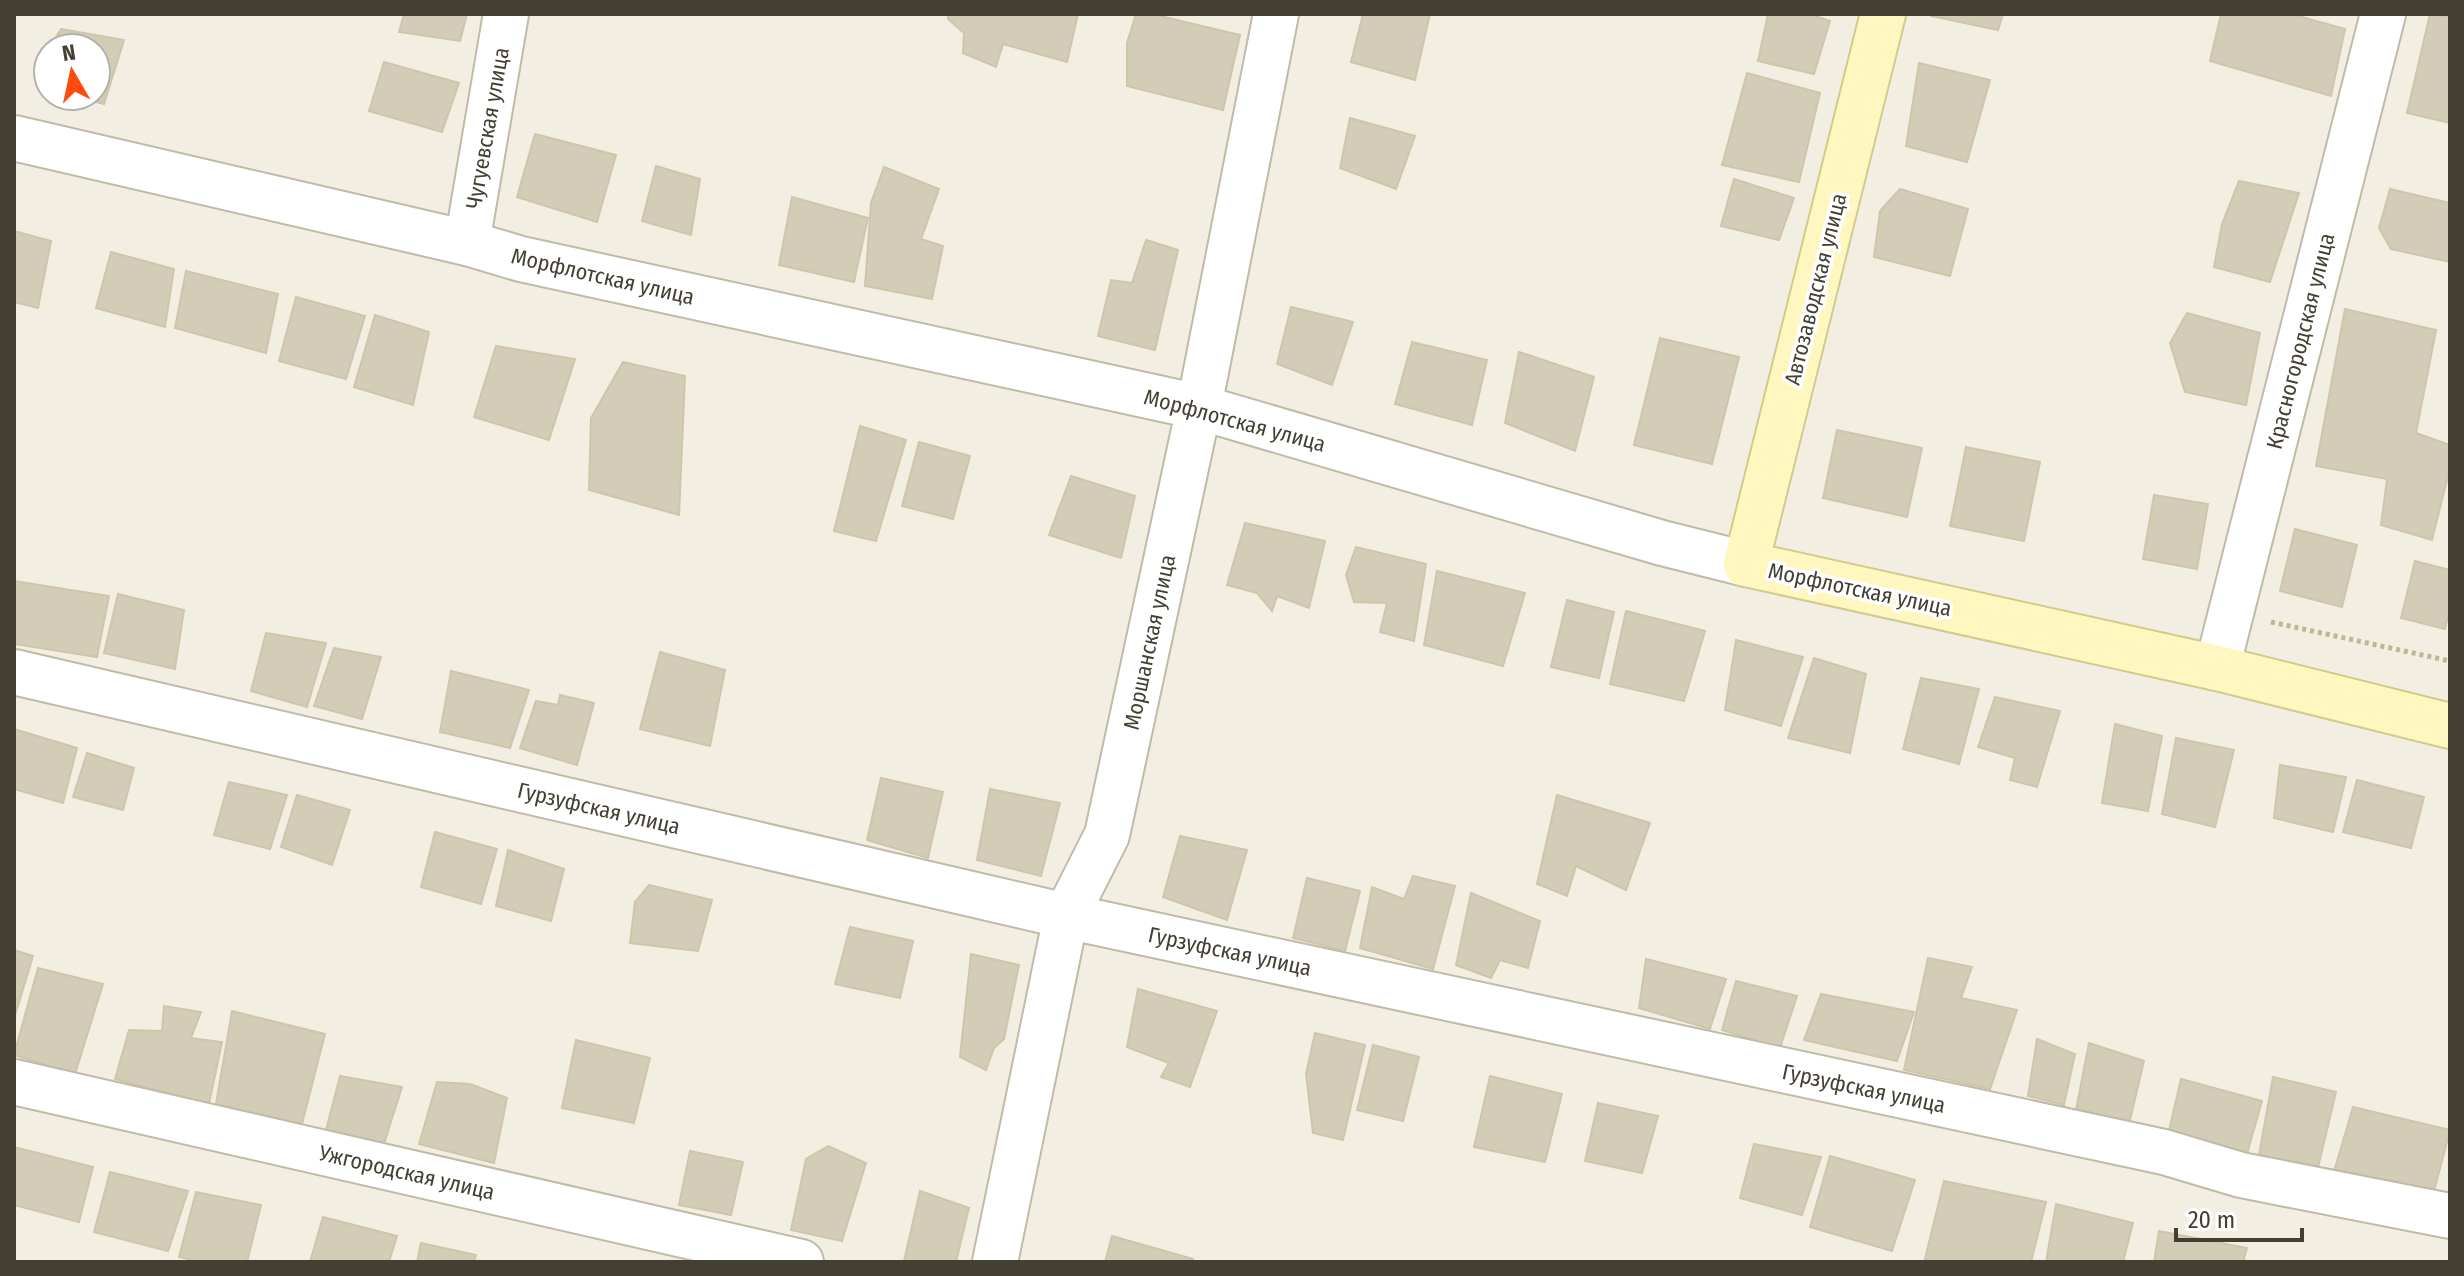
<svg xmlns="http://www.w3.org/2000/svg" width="2464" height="1276" font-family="'Fira Sans Condensed',sans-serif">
	<rect width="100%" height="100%" fill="#f2efe2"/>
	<!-- building -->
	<g fill="#d3ccb7" stroke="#cfc5aa" stroke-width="2">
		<polygon points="404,14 467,14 460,41 399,32"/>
		<polygon points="948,14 1078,14 1067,62 1003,44 996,67 963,53 964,33 948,19"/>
		<polygon points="1136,14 1152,14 1240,35 1223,110 1127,86 1127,43"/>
		<polygon points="1363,14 1430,14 1415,80 1351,62"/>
		<polygon points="1768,14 1809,14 1830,21 1814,74 1758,61"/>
		<polygon points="1931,14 2003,14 1998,30 1931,16"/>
		<polygon points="2221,14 2291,14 2345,29 2331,96 2210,61"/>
		<polygon points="2430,14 2450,17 2450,123 2407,113"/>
		<polygon points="61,29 124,40 104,104 73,96 96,96 96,48 49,48"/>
		<polygon points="384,62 459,83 442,132 369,111"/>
		<polygon points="1919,63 1990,80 1967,162 1906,146"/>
		<polygon points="1747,73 1820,93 1799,182 1722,165"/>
		<polygon points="1350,118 1415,136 1396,189 1340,168"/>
		<polygon points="535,134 616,155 597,222 517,197"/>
		<polygon points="656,166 700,179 691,235 642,221"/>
		<polygon points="884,167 939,189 921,239 943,246 932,299 865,286 871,203"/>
		<polygon points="1734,179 1794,198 1779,240 1721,226"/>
		<polygon points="2239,181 2299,193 2270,282 2214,267 2222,224"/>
		<polygon points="1900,189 1968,209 1950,276 1874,257 1880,211"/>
		<polygon points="2390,189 2450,203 2450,262 2391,249 2379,228"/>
		<polygon points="792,197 868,218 854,282 779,265"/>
		<polygon points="14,231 51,241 38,308 14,302"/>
		<polygon points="1146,240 1178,250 1155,350 1098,336 1111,280 1132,283"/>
		<polygon points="111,252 174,269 165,327 96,308"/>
		<polygon points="186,271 278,294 266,353 175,328"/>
		<polygon points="296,297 365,316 346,379 279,361"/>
		<polygon points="1291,307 1353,322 1332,385 1277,364"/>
		<polygon points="2345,309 2436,330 2416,433 2450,445 2450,468 2432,540 2381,525 2387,479 2316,466"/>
		<polygon points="2187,313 2260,333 2246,405 2185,392 2170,343"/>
		<polygon points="375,315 429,332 413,405 354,387"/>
		<polygon points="1660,338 1739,357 1712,464 1634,445"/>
		<polygon points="1412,342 1487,360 1472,425 1395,404"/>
		<polygon points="496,346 575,359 549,440 474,417"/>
		<polygon points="1519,352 1594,377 1575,451 1505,423"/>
		<polygon points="623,362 685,376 679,515 589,490 591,418"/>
		<polygon points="860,426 906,440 876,541 834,531"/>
		<polygon points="1837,430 1922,448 1907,517 1823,498"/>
		<polygon points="919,442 970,456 953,519 902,506"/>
		<polygon points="1966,447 2040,462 2024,541 1950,526"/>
		<polygon points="1071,476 1135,496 1121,558 1049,535"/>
		<polygon points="2154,495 2208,504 2197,569 2143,559"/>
		<polygon points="1245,523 1325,541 1309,608 1277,596 1272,611 1257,593 1227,585"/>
		<polygon points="2295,529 2357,545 2342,607 2280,591"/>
		<polygon points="1356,547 1426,564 1414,641 1380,632 1387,603 1354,602 1346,575"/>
		<polygon points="2415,561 2450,570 2450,608 2445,629 2401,618"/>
		<polygon points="1437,571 1525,593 1503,666 1424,645"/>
		<polygon points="14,581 109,596 97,657 14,644"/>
		<polygon points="118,594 184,610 175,669 104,653"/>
		<polygon points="1567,600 1614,612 1599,678 1551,667"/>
		<polygon points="1626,611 1705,631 1684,701 1610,684"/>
		<polygon points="266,633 326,643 307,707 251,691"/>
		<polygon points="1736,640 1803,657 1781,726 1725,710"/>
		<polygon points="334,648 381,657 362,719 314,706"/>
		<polygon points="660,652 725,670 710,746 640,729"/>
		<polygon points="1814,658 1866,674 1850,753 1788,738"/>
		<polygon points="451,671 529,690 510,748 440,732"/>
		<polygon points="1921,678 1979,689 1959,764 1903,749"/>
		<polygon points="560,695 594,703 577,765 520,748 536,701 558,705"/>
		<polygon points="1995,697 2060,711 2037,787 2010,780 2015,758 1978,747"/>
		<polygon points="2115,724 2162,736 2148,811 2102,803"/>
		<polygon points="14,729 77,748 63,803 14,789"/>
		<polygon points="2176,738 2234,750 2215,827 2162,814"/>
		<polygon points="87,753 134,768 123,810 73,797"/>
		<polygon points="2280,765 2346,777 2333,832 2274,818"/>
		<polygon points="881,778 943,792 928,858 867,840"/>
		<polygon points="2357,780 2424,797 2411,848 2343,832"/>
		<polygon points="229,782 287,795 270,849 214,835"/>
		<polygon points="990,789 1060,803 1041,876 977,860"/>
		<polygon points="297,795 350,810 332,865 281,847"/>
		<polygon points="1557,795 1650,823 1626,890 1576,866 1567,896 1537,884"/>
		<polygon points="435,832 497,849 481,904 421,887"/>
		<polygon points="1180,836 1247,850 1227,920 1163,897"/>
		<polygon points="508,850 564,869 551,921 496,906"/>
		<polygon points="1413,876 1455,886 1433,969 1360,948 1372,887 1404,899"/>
		<polygon points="1307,878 1360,891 1345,951 1293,938"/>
		<polygon points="649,885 712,900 698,951 630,943 635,902"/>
		<polygon points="1471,893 1540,921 1528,968 1500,960 1491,978 1456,965"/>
		<polygon points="850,927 913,941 900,998 835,984"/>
		<polygon points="14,950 33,956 14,1019"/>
		<polygon points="971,954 1019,965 1004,1039 994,1048 986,1070 960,1057"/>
		<polygon points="1928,958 1972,967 1961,998 2017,1010 1990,1089 1904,1070"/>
		<polygon points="1646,959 1726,979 1710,1029 1639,1008"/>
		<polygon points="38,968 103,984 75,1074 14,1055"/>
		<polygon points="1736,981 1797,996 1780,1048 1722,1030"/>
		<polygon points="1138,989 1217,1011 1190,1087 1161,1077 1169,1063 1127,1047"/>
		<polygon points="1821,994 1914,1012 1897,1061 1804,1040"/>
		<polygon points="164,1006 201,1012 191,1038 222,1042 209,1104 115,1079 129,1030 162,1031"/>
		<polygon points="232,1011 325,1034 302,1124 216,1104"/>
		<polygon points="1315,1033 1365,1045 1343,1140 1313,1133 1306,1074"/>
		<polygon points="2037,1039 2075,1054 2064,1105 2028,1096"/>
		<polygon points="576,1040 650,1058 634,1123 562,1108"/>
		<polygon points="2089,1043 2144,1061 2129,1124 2076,1110"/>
		<polygon points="1373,1045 1419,1057 1403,1121 1357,1110"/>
		<polygon points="340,1076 402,1087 383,1147 325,1134"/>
		<polygon points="1490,1076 1562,1094 1545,1162 1474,1147"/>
		<polygon points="2273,1077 2336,1092 2317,1172 2259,1155"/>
		<polygon points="2181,1079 2262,1101 2241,1175 2164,1152"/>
		<polygon points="437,1082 470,1084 507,1098 494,1163 419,1144"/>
		<polygon points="1598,1103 1658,1116 1642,1173 1585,1161"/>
		<polygon points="2353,1107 2450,1130 2433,1195 2333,1175"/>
		<polygon points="1754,1144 1821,1157 1802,1215 1740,1198"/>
		<polygon points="828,1146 866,1163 842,1241 791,1230 806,1159"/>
		<polygon points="14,1147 93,1167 79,1222 14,1205"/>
		<polygon points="690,1151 743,1162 731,1215 679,1205"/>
		<polygon points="1830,1156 1915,1180 1892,1251 1810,1227"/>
		<polygon points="110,1172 188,1191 168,1251 94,1232"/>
		<polygon points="1944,1181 2046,1202 2031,1262 1935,1262 1925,1259"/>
		<polygon points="920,1191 969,1208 956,1262 904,1261"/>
		<polygon points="196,1192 261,1205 247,1262 202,1262 179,1257"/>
		<polygon points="2056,1204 2133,1223 2123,1262 2046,1262"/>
		<polygon points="323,1217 397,1236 389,1262 310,1262"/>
		<polygon points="2159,1231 2247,1248 2243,1262 2154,1262"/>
		<polygon points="1112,1236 1193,1259 1192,1262 1105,1262"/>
		<polygon points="421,1243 476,1255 474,1262 417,1262"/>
	</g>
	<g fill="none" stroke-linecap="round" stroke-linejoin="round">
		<!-- street casing -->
		<g stroke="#c0bba7" stroke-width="48">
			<g id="street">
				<polyline points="14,138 467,243 521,259 1199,407 1662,543 1746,564"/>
				<polyline points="467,243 506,14"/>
				<polyline points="2217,668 2383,14"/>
				<polyline points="14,672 1066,916 2164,1152 2241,1175 2450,1216"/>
				<polyline points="14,1082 801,1262"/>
				<polyline points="995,1262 1066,916 1107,835 1199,407 1276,14"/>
			</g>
		</g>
		<!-- secondary casing -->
		<g stroke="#d3ca8f" stroke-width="48">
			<polyline id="secondary" points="1883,14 1746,564 2217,668 2450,726"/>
		</g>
		<!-- path -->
		<polyline stroke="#c0b595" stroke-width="5" stroke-dasharray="4 4" stroke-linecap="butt" points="2271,622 2450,661"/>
		<!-- street -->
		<use href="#street" stroke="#fff" stroke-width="44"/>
		<!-- secondary -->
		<use href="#secondary" stroke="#fff7bf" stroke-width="44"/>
	</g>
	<g text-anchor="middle" stroke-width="7" stroke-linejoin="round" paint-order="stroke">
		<!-- street labels -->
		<g font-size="22" fill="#433f32" stroke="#fff">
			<text transform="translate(487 128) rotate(-80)" y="8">Чугуевская улица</text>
			<text transform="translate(603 276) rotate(13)" y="8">Морфлотская улица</text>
			<text transform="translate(1815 289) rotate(-76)" y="8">Автозаводская улица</text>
			<text transform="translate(2300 341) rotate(-76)" y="8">Красногородская улица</text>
			<text transform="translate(1235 420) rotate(15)" y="8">Морфлотская улица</text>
			<text transform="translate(1860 589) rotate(12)" y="8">Морфлотская улица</text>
			<text transform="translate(1149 642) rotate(-78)" y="8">Моршанская улица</text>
			<text transform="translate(599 808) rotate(13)" y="8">Гурзуфская улица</text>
			<text transform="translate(1230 951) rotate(12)" y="8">Гурзуфская улица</text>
			<text transform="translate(1864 1088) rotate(12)" y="8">Гурзуфская улица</text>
			<text transform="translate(407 1172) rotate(13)" y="8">Ужгородская улица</text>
		</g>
	</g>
	<!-- border -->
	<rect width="2464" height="1276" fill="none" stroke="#433f32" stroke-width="32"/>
	<!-- north arrow -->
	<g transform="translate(72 72) rotate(351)"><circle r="38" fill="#ffffff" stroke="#b4b2ad" stroke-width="2"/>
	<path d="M0-6L14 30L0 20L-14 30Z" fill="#ff4c0c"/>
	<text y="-12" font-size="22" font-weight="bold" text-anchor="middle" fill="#433f32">N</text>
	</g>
	<!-- scale -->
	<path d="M2176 1228v12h126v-12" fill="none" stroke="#433f32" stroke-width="4"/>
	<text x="2188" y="1228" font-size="24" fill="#433f32" stroke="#ffffff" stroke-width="6" paint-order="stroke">20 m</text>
</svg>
